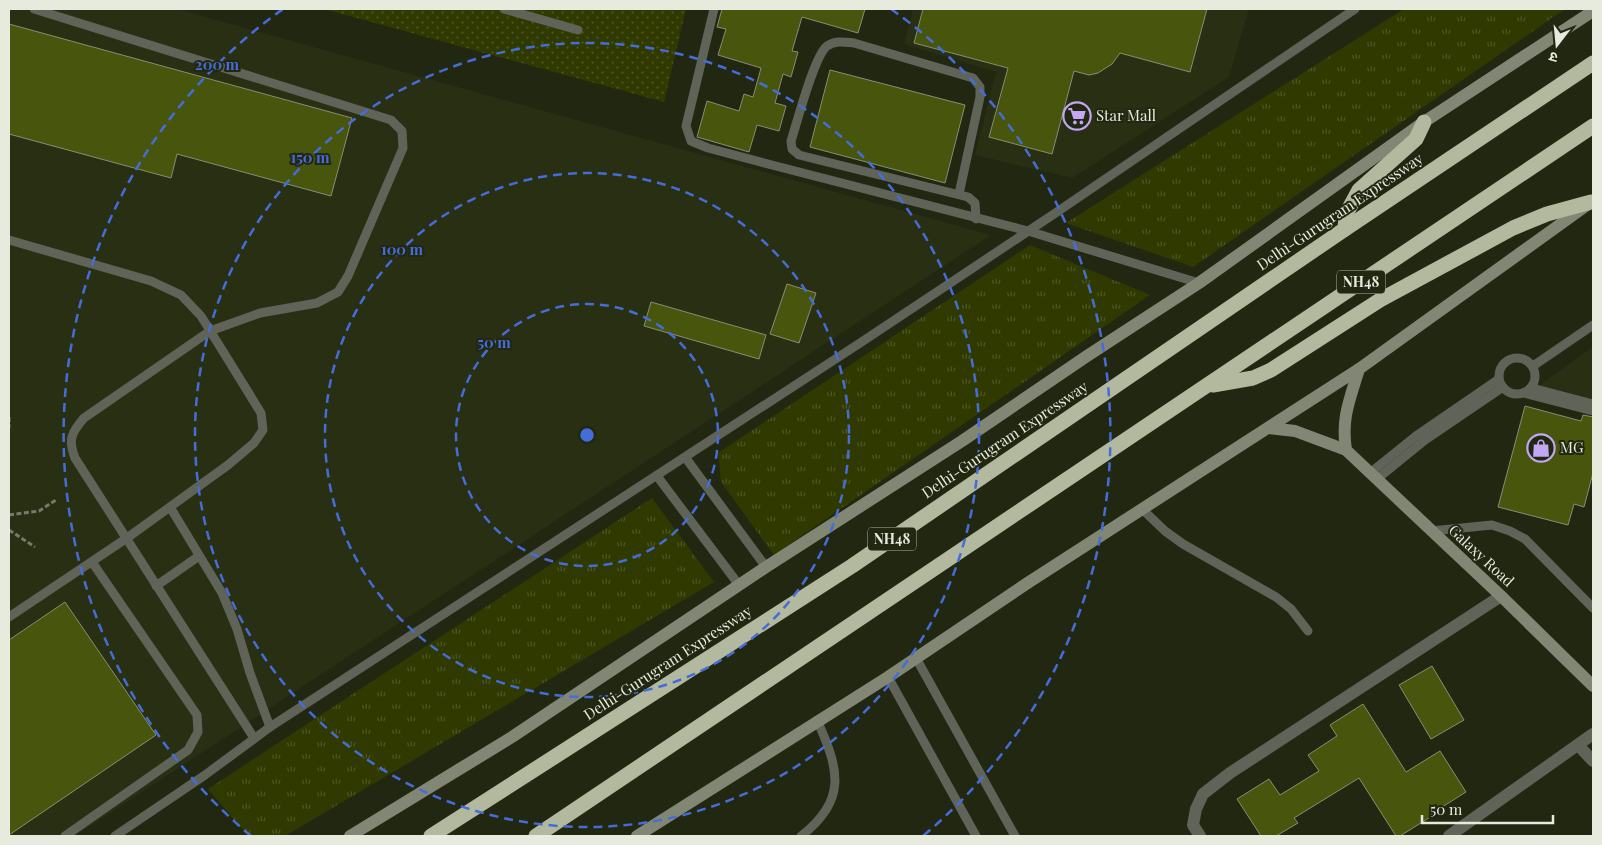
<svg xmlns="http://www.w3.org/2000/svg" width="1602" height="845" font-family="'Playfair Display','Noto Sans Devanagari',serif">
	<defs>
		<pattern id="grass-tufts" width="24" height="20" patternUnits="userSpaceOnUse" patternTransform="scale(1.25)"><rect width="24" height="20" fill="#2f3900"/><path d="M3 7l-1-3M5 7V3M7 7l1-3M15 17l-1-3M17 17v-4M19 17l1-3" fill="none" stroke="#4d5625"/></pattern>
		<pattern id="park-dots" width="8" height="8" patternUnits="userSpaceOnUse" patternTransform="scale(1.25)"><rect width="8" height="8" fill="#2f3900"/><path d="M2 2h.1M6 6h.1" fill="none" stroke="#4d5625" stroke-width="1.8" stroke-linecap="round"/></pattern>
	</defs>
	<rect width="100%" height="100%" fill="#222712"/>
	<!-- built -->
	<g fill="#282f13">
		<polygon points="9,9 177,9 991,235 75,836 9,836"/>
		<polygon points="913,9 1249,9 1229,77 1072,178 975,155 996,72 904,44"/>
		<polygon points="1593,347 1593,400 1538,386"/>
	</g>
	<!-- grass -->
	<g fill="url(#grass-tufts)">
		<polygon points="1404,9 1565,9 1193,267 1066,223"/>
		<polygon points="1030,245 1150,295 774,555 721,482 718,453"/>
		<polygon points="652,498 714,582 285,836 248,836 208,789"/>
	</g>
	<!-- park -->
	<polygon fill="url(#park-dots)" points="324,9 686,9 664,102"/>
	<!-- building -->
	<g fill="#48550c" stroke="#878e75">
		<polygon points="722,9 865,9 858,33 802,17 792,51 798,52 791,77 783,74 775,103 786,106 779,131 757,125 749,152 697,137 707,101 739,111 744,94 753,97 761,68 718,55 726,29 717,27"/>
		<polygon points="923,9 1207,9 1190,72 1120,53 1112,64 1098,73 1089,75 1074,71 1052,154 989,137 1008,68 914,43"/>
		<polygon points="9,24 352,118 331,196 177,154 171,178 9,134"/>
		<polygon points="830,70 965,105 945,183 810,147"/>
		<polygon points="787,284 816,293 799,343 770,334"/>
		<polygon points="651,302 766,335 759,359 644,326"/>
		<polygon points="1525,406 1581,421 1583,415 1593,417 1593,473 1584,507 1574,504 1568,525 1498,507"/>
		<polygon points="65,602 156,735 9,835 9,640"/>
		<polygon points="1432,666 1464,720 1431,739 1399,685"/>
		<polygon points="1363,704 1406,772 1440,751 1466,792 1431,814 1432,816 1400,836 1396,836 1359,778 1294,818 1298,823 1276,836 1261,836 1237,799 1269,779 1280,795 1319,771 1308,755 1337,736 1330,725"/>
	</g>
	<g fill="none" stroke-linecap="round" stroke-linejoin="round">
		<!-- path -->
		<g stroke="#767b69" stroke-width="3" stroke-dasharray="5 2.5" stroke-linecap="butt">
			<polyline points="9,417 9,428"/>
			<polyline points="9,515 39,511 56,500"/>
			<polyline points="9,530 35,547"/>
		</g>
		<!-- lane -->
		<g stroke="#606358" stroke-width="9">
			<path d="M34 9 391 120 402 131 403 148 348 276 338 292 317 303 260 313 210 331 84 418C71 433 68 440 75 458L254 738"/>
			<polyline points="504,9 578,30"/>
			<polyline points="714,9 686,126 691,141 708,148 768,164 1028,231 1199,283"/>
			<path d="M959 194 980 97V87L973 78 854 43C844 42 836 40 827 46 814 56 797 123 791 141L792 149 799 155 968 197 975 203 976 219"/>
			<polyline points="9,240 151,281 181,295 201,316 261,413 263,430 254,443 228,465 127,538 9,617"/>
			<circle cx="1517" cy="376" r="18"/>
			<polyline points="1533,366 1593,325"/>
			<polyline points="1532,388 1593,404"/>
			<polyline points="1524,393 1593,411"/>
			<polyline points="685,457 766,567"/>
			<polyline points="1370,473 1416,436 1499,379"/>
			<polyline points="657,476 739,585"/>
			<polyline points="1377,479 1425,440 1503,387"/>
			<polyline points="170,507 222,593 237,629 250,673 270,727"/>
			<polyline points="1142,509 1165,531 1183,544 1276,597 1291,609 1308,631"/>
			<polyline points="1431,531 1492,525 1510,531 1525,539 1593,608"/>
			<polyline points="156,586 199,556"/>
			<polyline points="916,658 1015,836"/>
			<polyline points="888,677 976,836"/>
			<polyline points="65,836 188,750 198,732 197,715 92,562"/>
			<polyline points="115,836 205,775 270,727 860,343 1054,214 1355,9"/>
			<path d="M801 836C848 800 839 769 817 720"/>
		</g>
		<!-- street -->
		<g stroke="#606358" stroke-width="12">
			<polyline points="1578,745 1593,761"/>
			<polyline points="1200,836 1193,825 1196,809 1203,794 1230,773 1501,596"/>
			<polyline points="1449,836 1593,734"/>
		</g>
		<!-- secondary -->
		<g stroke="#818675" stroke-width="12">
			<polyline points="1269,428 1295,431 1346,450 1501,596 1593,686"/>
			<path d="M1346 450C1341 418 1350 399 1359 369"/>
			<polyline points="350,836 512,737 766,567 962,441 1087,356 1199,283 1424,122 1593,11"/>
			<polyline points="637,836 888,677 1026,584 1359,369 1587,205"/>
		</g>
		<!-- highway -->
		<g stroke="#b2b99f" stroke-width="15">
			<polyline points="1345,229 1346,214 1359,190 1416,139 1424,122"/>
			<polyline points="1213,385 1253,378 1271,370 1380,300 1513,228 1547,214 1591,202"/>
			<polyline points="431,836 852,566 1345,229 1593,63"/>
			<polyline points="536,836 1593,126"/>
		</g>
	</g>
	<!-- distance rings -->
	<g fill="none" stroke="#456dd9" stroke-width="2.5" stroke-dasharray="9 6">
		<circle cx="587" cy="435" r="131"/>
		<circle cx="587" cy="435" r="262"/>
		<circle cx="587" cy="435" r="392"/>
		<path d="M251 836A523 523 0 0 1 283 9M891 9A523 523 0 0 1 923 836"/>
	</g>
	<!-- icons -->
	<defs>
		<g id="supermarket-ring" transform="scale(1.4375)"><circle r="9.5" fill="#222712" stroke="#c2a8f2" stroke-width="1.5"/><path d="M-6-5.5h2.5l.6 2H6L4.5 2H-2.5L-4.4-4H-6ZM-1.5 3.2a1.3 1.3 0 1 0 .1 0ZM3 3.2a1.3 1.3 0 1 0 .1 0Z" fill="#c2a8f2"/></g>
		<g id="shop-ring" transform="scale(1.4375)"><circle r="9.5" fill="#222712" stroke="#c2a8f2" stroke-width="1.5"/><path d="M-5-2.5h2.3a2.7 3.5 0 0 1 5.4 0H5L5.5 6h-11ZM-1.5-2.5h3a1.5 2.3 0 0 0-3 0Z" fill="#c2a8f2"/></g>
	</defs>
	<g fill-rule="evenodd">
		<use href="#supermarket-ring" x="1077" y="116"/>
		<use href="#shop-ring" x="1541" y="448"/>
	</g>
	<g text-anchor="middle" stroke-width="4" stroke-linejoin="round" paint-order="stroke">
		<!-- shield labels -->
		<g fill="#222712" stroke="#acb0a1" stroke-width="1">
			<rect x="1337" y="270.5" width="48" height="23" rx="4"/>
			<rect x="868" y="527.5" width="48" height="23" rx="4"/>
		</g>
		<g font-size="14" font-weight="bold" fill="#e7ebde">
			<text x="1361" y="287">NH48</text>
			<text x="892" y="544">NH48</text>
		</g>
		<!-- poi labels -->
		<g font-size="15" fill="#e7ebde" stroke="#222712" text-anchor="start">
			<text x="1096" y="121">Star Mall</text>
			<text x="1560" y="453">MG</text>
		</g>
		<!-- street labels -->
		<g font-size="15" fill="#e7ebde" stroke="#222712">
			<text transform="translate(1340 212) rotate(-34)" y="5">Delhi-Gurugram Expressway</text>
			<text transform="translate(1005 440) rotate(-34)" y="5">Delhi-Gurugram Expressway</text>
			<text transform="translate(1481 556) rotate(43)" y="5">Galaxy Road</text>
			<text transform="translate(668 663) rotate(-33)" y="5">Delhi-Gurugram Expressway</text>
		</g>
	</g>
	<circle cx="587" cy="435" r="8" fill="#456dd9" stroke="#222712" stroke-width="2.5"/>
	<g font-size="15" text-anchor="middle" font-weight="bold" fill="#456dd9" stroke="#222712" stroke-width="4" stroke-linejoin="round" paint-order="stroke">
		<text x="217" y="70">200 m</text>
		<text x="310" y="163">150 m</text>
		<text x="402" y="255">100 m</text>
		<text x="494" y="348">50 m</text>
	</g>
	<!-- border -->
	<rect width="1602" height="845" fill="none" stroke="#e7ebde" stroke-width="20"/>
	<!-- north arrow -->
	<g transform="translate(1557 45) rotate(196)" stroke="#222712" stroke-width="4" paint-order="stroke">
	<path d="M0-4L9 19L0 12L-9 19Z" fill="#e7ebde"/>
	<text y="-8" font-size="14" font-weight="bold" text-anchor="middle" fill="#e7ebde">उ</text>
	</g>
	<!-- scale -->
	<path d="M1422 815v8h131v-8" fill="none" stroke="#e7ebde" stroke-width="2.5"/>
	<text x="1430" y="815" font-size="15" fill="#e7ebde" stroke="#222712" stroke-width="4" paint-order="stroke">50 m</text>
</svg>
